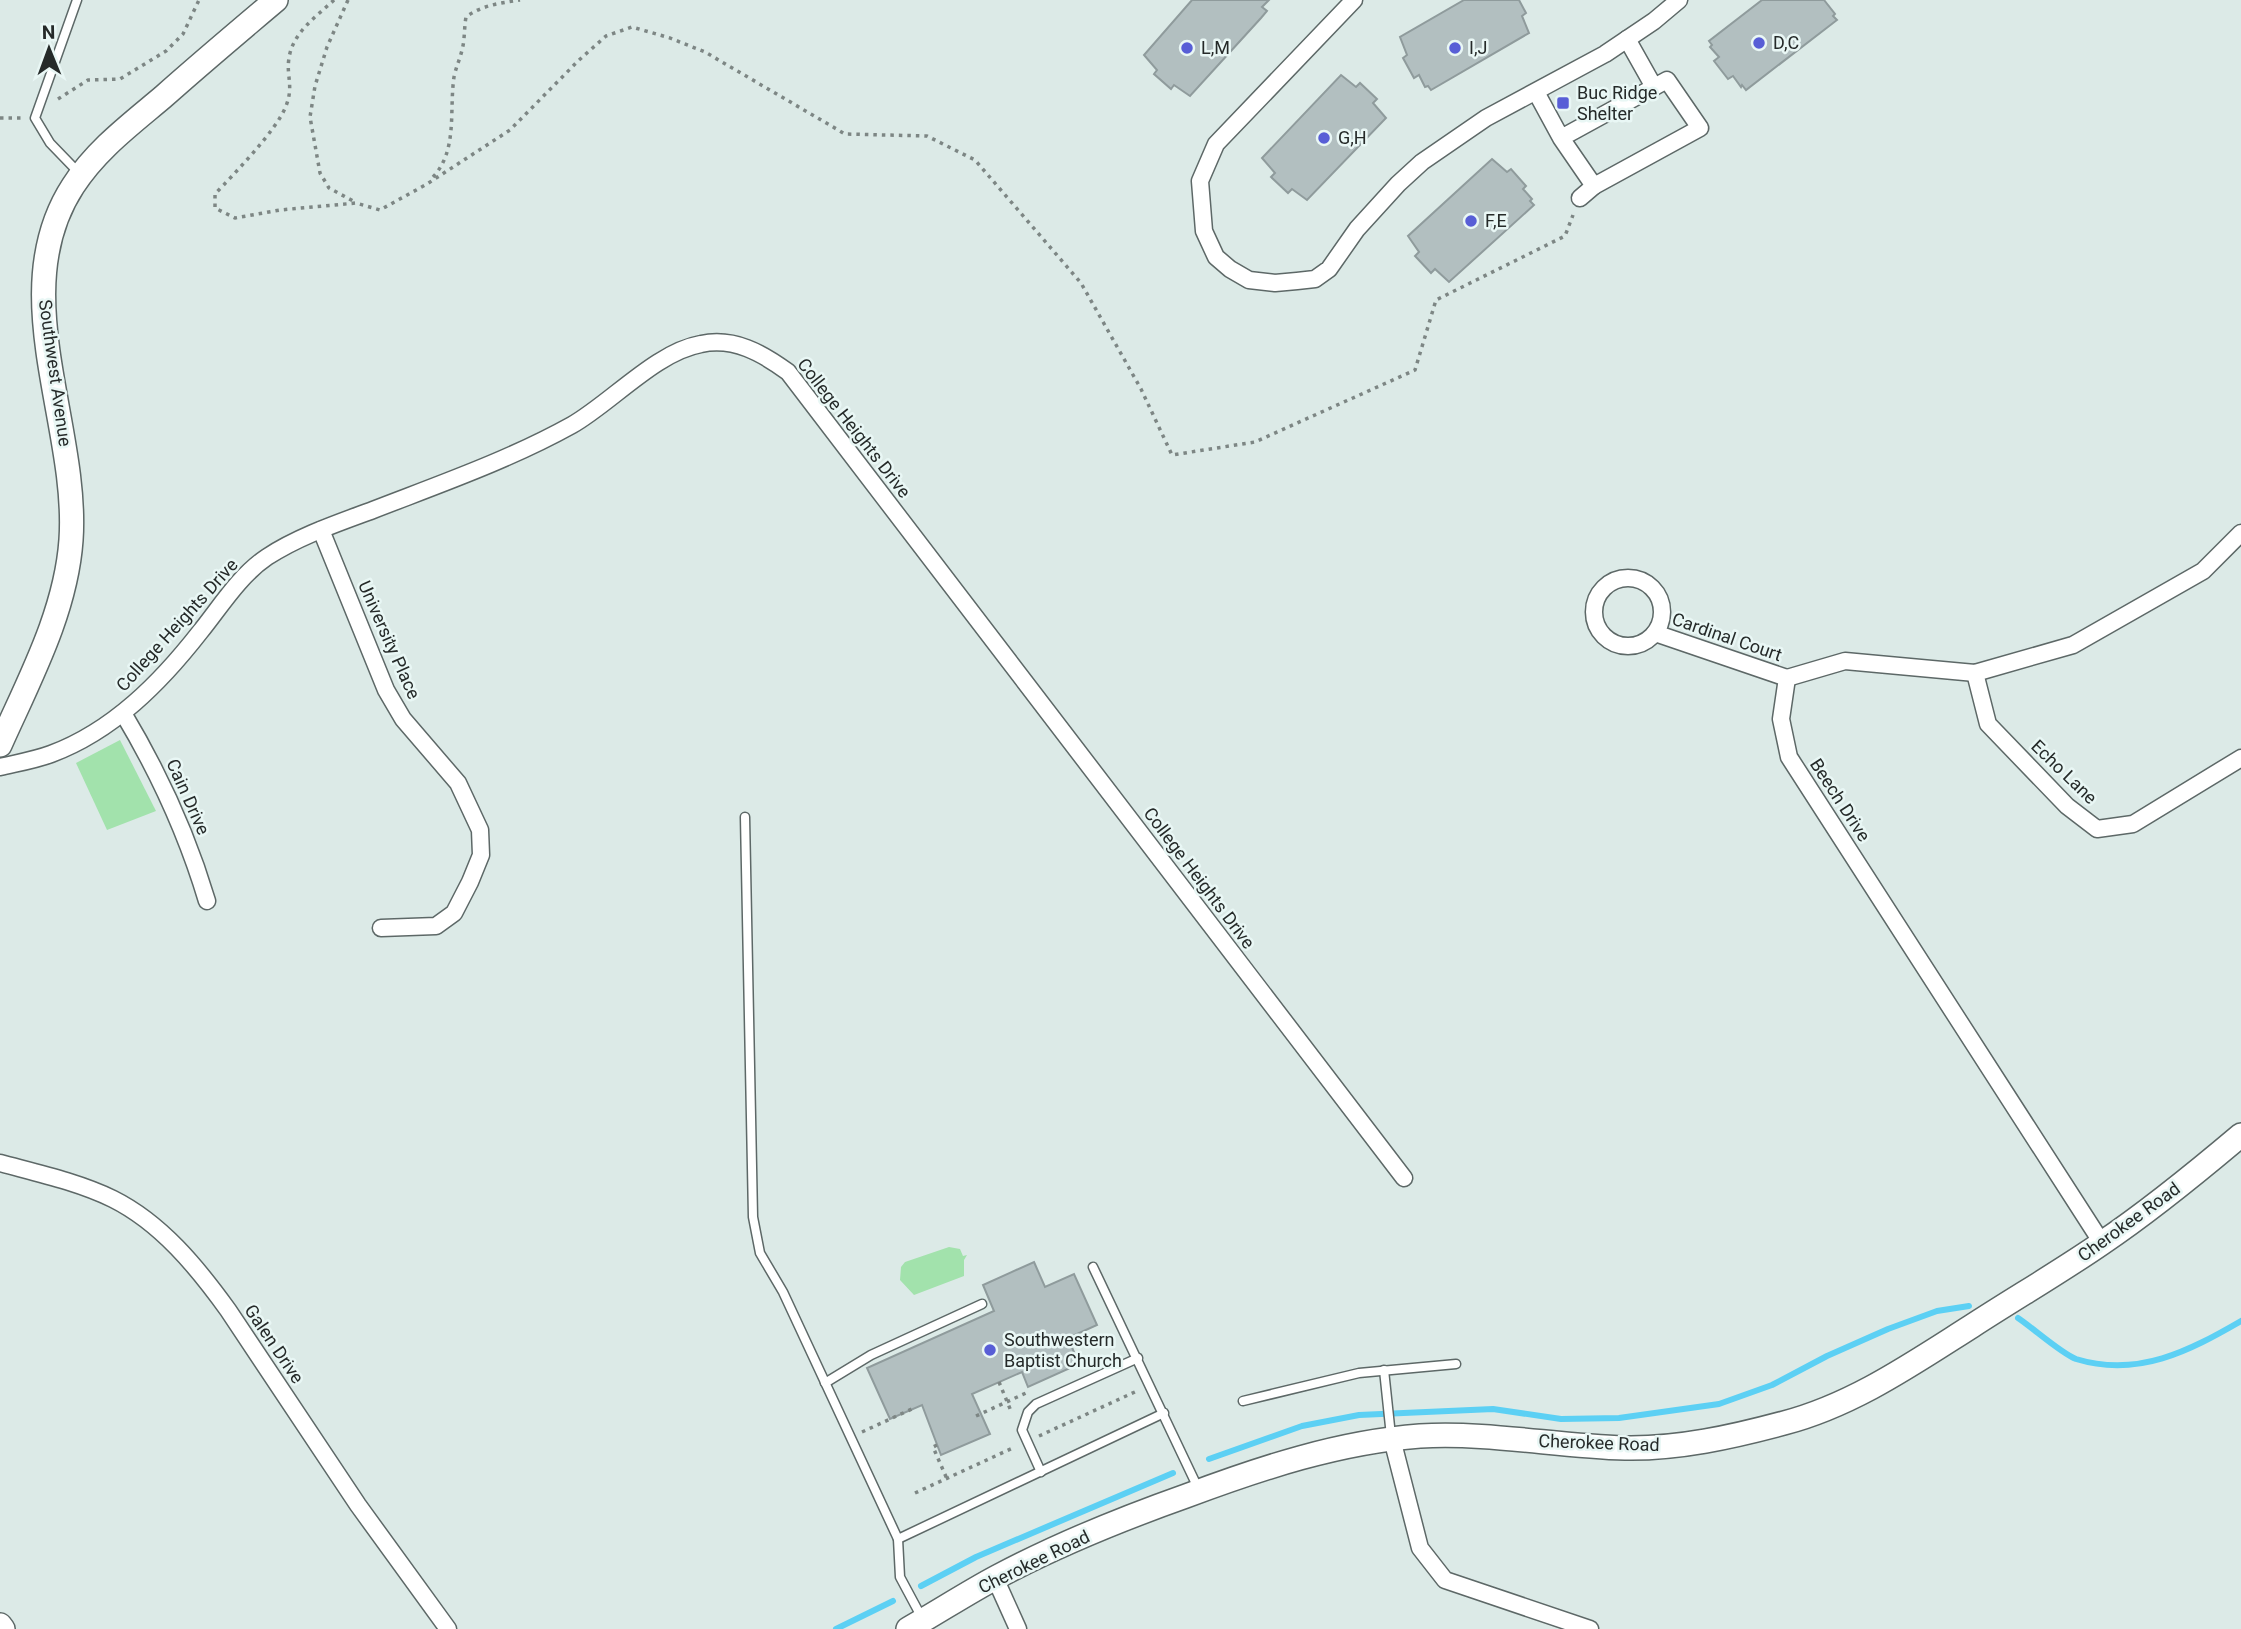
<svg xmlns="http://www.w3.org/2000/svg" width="2241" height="1629" font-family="Roboto,sans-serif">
	<rect width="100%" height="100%" fill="#dceae7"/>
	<!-- green -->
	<g fill="#a2e2ac">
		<polygon points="120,740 156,811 107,830 76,763"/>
		<polygon points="949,1247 960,1249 963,1256 967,1255 964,1260 964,1276 914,1295 900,1280 901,1267 905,1262"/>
	</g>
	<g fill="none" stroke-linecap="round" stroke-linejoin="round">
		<!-- stream -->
		<g stroke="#5cd0f4" stroke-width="6">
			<path d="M2018 1318C2033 1328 2062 1354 2076 1359 2138 1378 2189 1351 2241 1321"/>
			<polyline points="1209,1459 1302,1426 1359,1415 1493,1409 1561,1419 1619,1418 1719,1404 1772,1385 1827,1356 1888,1329 1937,1311 1969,1306"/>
			<polyline points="921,1586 976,1557 1173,1473"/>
			<polyline points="836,1629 893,1601"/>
		</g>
	</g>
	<!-- building -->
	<g fill="#b2bfc0" stroke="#8f9b9c" stroke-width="2">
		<polygon points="1192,0 1269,0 1262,7 1267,11 1261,18 1190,96 1174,85 1171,89 1154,74 1157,70 1144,55"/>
		<polygon points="1464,0 1519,0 1526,13 1522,16 1529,33 1431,90 1428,86 1425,87 1419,75 1414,78 1403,58 1407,55 1400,37"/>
		<polygon points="1762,0 1824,0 1835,14 1833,16 1837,20 1746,90 1742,85 1741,87 1733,76 1728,79 1714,61 1719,57 1710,47 1712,45 1709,41"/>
		<polygon points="1341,75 1356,87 1360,83 1377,99 1373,103 1386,118 1307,200 1292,189 1288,193 1271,177 1275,173 1262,158"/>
		<polygon points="1492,159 1507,172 1511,169 1526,186 1523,189 1532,199 1530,201 1534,205 1449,282 1435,269 1431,273 1415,256 1419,252 1408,236"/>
		<polygon points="1034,1262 1045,1287 1074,1274 1097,1325 1068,1338 1079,1364 1028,1387 1022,1372 972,1394 990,1434 941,1455 922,1405 890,1419 867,1368 994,1311 983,1285"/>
	</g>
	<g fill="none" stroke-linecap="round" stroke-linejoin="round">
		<!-- lane casing -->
		<g stroke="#5d6867" stroke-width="11">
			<g id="lane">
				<polyline points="77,0 35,118 50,143 79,173"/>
				<polyline points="745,817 753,1217 760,1253 783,1292 898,1539 900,1577 922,1618"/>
				<polyline points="1093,1267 1198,1488"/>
				<polyline points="1384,1370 1391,1436"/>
				<polyline points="825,1383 871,1355 982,1304"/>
				<polyline points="1243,1401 1359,1373 1456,1364"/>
				<polyline points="1041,1472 1022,1430 1028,1412 1036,1404 1138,1358"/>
				<polyline points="898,1539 1164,1413"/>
			</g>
		</g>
		<!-- street casing -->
		<g stroke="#5d6867" stroke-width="19">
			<g id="street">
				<polyline points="1354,0 1216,144 1200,181 1204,231 1216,257 1230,269 1249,280 1275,283 1297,281 1315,279 1329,269 1357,229 1398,184 1422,162 1486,118 1605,54 1654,21 1679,0"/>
				<polyline points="1627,39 1654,87"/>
				<polyline points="1536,92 1561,138 1594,186 1700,128 1667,80 1561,138"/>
				<polyline points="1580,198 1594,186"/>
				<polyline points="321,530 386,690 403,719 458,783 480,830 481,855 470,882 454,913 436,926 381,928"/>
				<circle cx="1628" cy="612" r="34"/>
				<polyline points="1655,633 1787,678"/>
				<polyline points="1975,673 1988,724 2067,806 2097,829 2133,824 2241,758"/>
				<polyline points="1787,678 1781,719 1789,757 2102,1243"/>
				<polyline points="1787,678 1845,661 1975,673 2073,645 2203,571 2241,533"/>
				<path d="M123 713C159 773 187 834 207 901"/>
				<path d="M0 767C17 763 35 760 51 754 113 731 161 682 200 632 221 606 239 576 267 557 299 536 338 523 373 510 440 484 509 460 572 425 612 402 656 352 701 344 734 337 762 353 788 372L1404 1178"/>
				<path d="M0 1163C37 1173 78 1182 113 1199 161 1223 197 1267 228 1310L358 1505 448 1629"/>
				<polyline points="1392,1439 1420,1548 1445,1580 1590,1629"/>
				<polyline points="995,1578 1018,1629"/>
			</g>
		</g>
		<!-- secondary casing -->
		<g stroke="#5d6867" stroke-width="26">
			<g id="secondary">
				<path d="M0 745C29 680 66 612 71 540 79 425 4 292 73 186 96 150 131 124 163 97 200 64 238 32 276 0"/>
				<polyline points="0,1625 3,1629"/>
				<path d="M908 1629C938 1612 967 1593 997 1577 1057 1545 1121 1519 1186 1496 1261 1468 1339 1442 1420 1436 1488 1432 1556 1446 1625 1448 1678 1449 1732 1437 1784 1423 1853 1405 1912 1364 1972 1326 2015 1298 2060 1272 2102 1243 2151 1210 2196 1173 2241 1135"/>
			</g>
		</g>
		<!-- path -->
		<g stroke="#7d8684" stroke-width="3.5" stroke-dasharray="3.5 5" stroke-linecap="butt">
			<path d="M334 0C316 17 293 32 289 58 286 76 294 86 286 106 277 130 233 175 215 194V208L235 218 280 210 356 203 380 210 427 184 510 130 578 61 606 36 632 27 670 38 705 52 845 134 927 136 975 160 1081 283 1141 389 1172 455 1255 442 1415 370 1436 300 1565 236 1573 215"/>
			<polyline points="348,0 327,47 315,86 310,117 320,173 329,188 355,202"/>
			<polyline points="58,99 88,80 120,79 166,51 183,34 199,0"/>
			<polyline points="0,118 22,118"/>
			<path d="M433 177C458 150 449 111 454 77 456 67 460 59 462 50 465 39 464 28 466 17 482 5 501 3 520 0"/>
			<polyline points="999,1382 1011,1411"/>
			<polyline points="976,1416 1026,1393"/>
			<polyline points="862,1432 914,1408"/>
			<polyline points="1039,1436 1137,1391"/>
			<polyline points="937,1445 933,1447 947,1479"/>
			<polyline points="915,1493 1015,1447"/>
		</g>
		<!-- lane -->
		<use href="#lane" stroke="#fff" stroke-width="8"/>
		<!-- street -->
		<use href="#street" stroke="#fff" stroke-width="16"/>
		<!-- secondary -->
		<use href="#secondary" stroke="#fff" stroke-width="23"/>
	</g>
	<!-- markers -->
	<g fill="#585ed6" stroke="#e9f7f5" stroke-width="2.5">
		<circle cx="1759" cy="43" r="7"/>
		<circle cx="1187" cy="48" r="7"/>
		<circle cx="1455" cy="48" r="7"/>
		<rect x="1556" y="96" width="14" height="14" rx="3.5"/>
		<circle cx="1324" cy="138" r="7"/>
		<circle cx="1471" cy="221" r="7"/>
		<circle cx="990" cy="1350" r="7"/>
	</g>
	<g text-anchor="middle" stroke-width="5" stroke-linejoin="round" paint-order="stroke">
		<!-- poi labels -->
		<g font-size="18" fill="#252a29" stroke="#e9f7f5" text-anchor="start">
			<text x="1773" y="49">D,C</text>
			<text x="1201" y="54">L,M</text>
			<text x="1469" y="54">I,J</text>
			<text x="1577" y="99">Buc Ridge<tspan x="1577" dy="21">Shelter</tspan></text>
			<text x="1338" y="144">G,H</text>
			<text x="1485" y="227">F,E</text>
			<text x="1004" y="1346">Southwestern<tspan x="1004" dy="21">Baptist Church</tspan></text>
		</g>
		<!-- street labels -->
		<g font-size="18" fill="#252a29" stroke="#e9f7f5">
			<text transform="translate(55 373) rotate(82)" y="6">Southwest Avenue</text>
			<text transform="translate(854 428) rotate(52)" y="6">College Heights Drive</text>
			<text transform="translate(177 625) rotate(-48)" y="6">College Heights Drive</text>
			<text transform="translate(1727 637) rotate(19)" y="6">Cardinal Court</text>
			<text transform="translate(389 640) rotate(66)" y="6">University Place</text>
			<text transform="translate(2064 772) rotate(44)" y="6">Echo Lane</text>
			<text transform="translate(188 797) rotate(66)" y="6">Cain Drive</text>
			<text transform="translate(1840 800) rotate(57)" y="6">Beech Drive</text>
			<text transform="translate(1199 878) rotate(53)" y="6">College Heights Drive</text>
			<text transform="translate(2129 1222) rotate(-36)" y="6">Cherokee Road</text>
			<text transform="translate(274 1344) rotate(56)" y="6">Galen Drive</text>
			<text transform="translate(1599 1443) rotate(2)" y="6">Cherokee Road</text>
			<text transform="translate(1034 1562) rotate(-26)" y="6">Cherokee Road</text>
		</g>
	</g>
	<!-- north arrow -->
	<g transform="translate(49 49) rotate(359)" stroke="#e9f7f5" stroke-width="5" paint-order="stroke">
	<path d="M0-5L12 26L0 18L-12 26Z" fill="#252a29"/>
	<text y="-10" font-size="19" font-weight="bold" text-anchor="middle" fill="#252a29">N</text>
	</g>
</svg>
